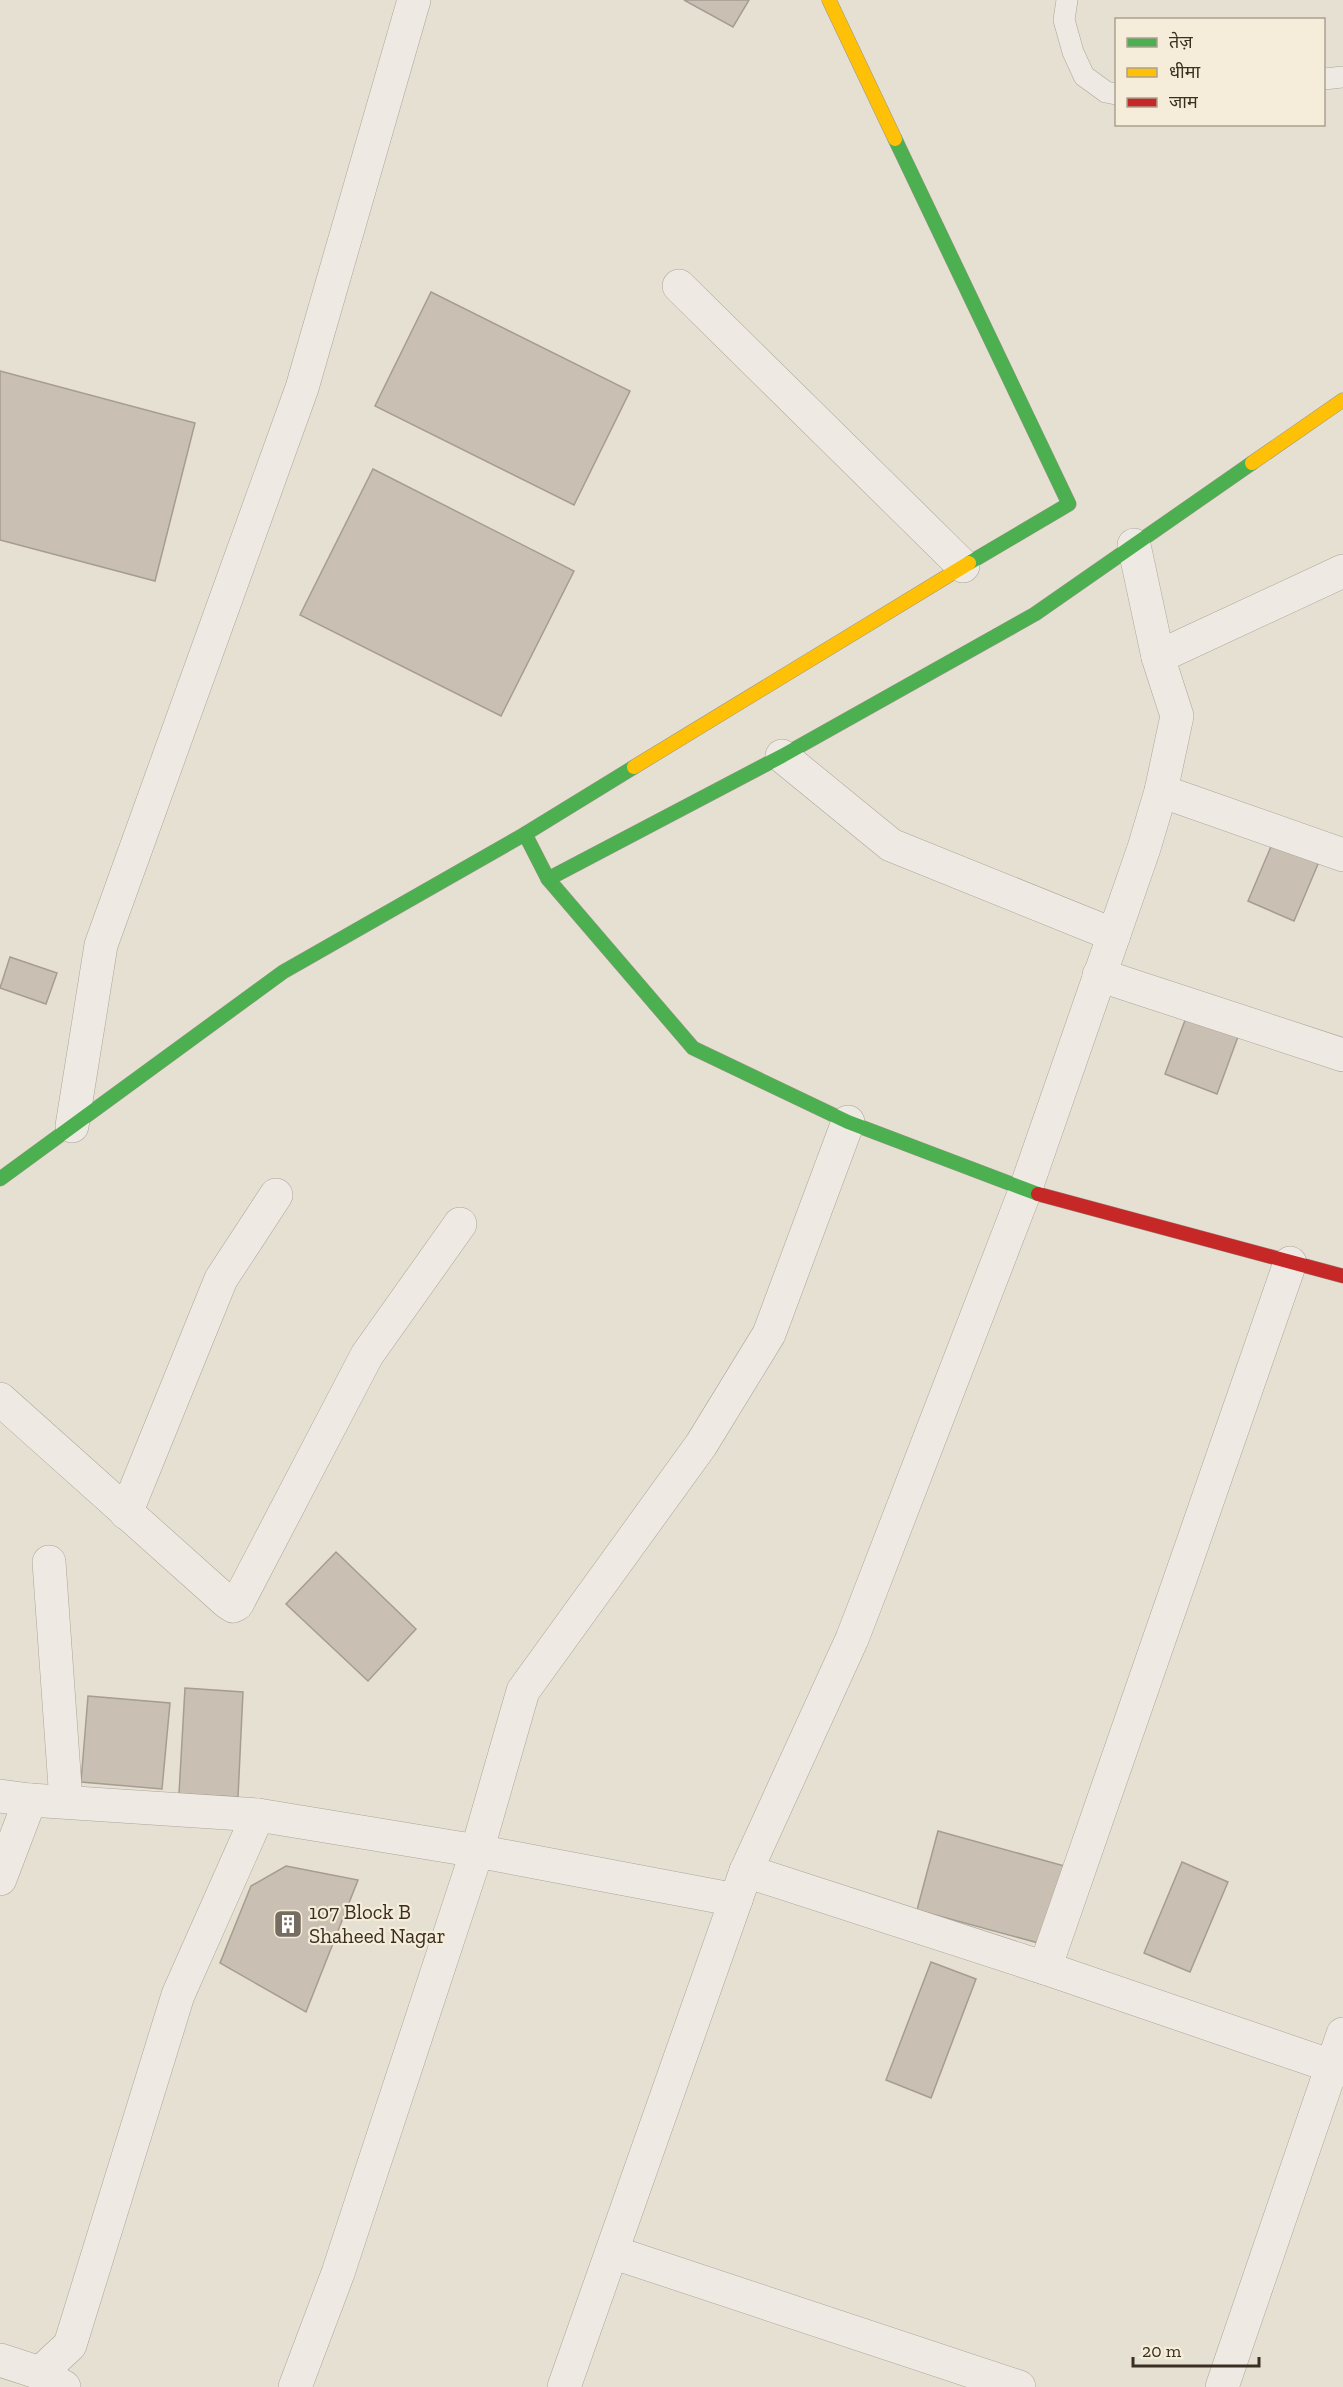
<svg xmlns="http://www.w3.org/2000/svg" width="1343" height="2387" font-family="'Zilla Slab','Noto Sans Devanagari',serif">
	<rect width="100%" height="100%" fill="#e5e0d2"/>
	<!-- building -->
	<g fill="#cabfb3" stroke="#a69c91" stroke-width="1.5">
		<polygon points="684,0 749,0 733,27"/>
		<polygon points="431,292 630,391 574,505 375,406"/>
		<polygon points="0,371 195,423 155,581 0,540"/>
		<polygon points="373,469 574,571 501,716 300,615"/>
		<polygon points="1275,837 1321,857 1294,921 1248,901"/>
		<polygon points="10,957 57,973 46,1004 0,988"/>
		<polygon points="1187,1015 1239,1034 1217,1094 1165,1074"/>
		<polygon points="336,1552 416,1629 368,1681 286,1604"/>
		<polygon points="185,1688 243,1692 238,1797 179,1794"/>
		<polygon points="88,1696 170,1703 162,1789 81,1782"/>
		<polygon points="938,1831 1068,1867 1046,1945 917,1910"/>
		<polygon points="1182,1862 1228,1882 1190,1972 1144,1953"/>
		<polygon points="286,1866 358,1880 306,2012 220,1963 251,1886"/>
		<polygon points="931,1962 976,1979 931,2098 886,2080"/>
	</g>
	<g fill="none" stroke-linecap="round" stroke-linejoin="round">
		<!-- lane casing -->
		<g stroke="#aba59a" stroke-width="22">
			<g id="lane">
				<polyline points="1067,0 1064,20 1073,52 1084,76 1106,92 1116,94"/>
				<polyline points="1324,79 1343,77"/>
			</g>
		</g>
		<!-- street casing -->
		<g stroke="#aba59a" stroke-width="34">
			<g id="street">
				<polyline points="679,286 963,566"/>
				<polyline points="1158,657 1343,571"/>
				<polyline points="782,756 891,845 1114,935"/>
				<polyline points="1161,791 1343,855"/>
				<polyline points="1099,975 1343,1055"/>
				<polyline points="72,1126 101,945 302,388 414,0"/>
				<polyline points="0,1399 227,1602 233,1606 237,1604 367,1355 460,1224"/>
				<polyline points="126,1513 221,1279 276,1195"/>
				<polyline points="49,1562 66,1801"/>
				<polyline points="0,1796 30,1800 258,1815 477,1851 736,1900"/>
				<polyline points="746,1871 1045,1968 1343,2070"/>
				<polyline points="0,1879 30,1800"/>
				<polyline points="1045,1968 1290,1263"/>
				<polyline points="612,2252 1019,2387"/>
				<polyline points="0,2360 40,2373 64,2387"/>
				<polyline points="40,2373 70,2345 178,1995 258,1815"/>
				<polyline points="295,2387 338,2273 477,1851 523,1691 701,1445 769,1334 848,1122"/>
				<polyline points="564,2387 746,1871 852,1639 1025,1191 1144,848 1161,791 1177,716 1158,657 1134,545"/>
				<polyline points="1222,2387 1343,2034"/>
			</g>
		</g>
		<!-- fast casing -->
		<g stroke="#9b958a" stroke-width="15">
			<g id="fast">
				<polyline points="895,139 1069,504 969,563"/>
				<polyline points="525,834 548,879 693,1048 848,1122 1038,1194"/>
				<polyline points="548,879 782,756 1035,614 1252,463"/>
				<polyline points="0,1179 283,972 525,834 634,767"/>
			</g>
		</g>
		<!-- slow casing -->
		<g stroke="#9b958a" stroke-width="15">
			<g id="slow">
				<polyline points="829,0 895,139"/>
				<polyline points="1252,463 1343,400"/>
				<polyline points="634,767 969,563"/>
			</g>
		</g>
		<!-- jam casing -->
		<g stroke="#9b958a" stroke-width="15">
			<polyline id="jam" points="1038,1194 1343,1276"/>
		</g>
		<!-- lane -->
		<use href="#lane" stroke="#eeeae3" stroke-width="21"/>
		<!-- street -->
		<use href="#street" stroke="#eeeae3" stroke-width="33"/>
		<!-- fast -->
		<use href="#fast" stroke="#4caf50" stroke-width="14"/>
		<!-- slow -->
		<use href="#slow" stroke="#ffc107" stroke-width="14"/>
		<!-- jam -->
		<use href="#jam" stroke="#c62828" stroke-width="14"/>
	</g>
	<!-- icons -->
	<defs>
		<g id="building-square" transform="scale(1.5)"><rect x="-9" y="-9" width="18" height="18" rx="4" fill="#766c60" stroke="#f5edd9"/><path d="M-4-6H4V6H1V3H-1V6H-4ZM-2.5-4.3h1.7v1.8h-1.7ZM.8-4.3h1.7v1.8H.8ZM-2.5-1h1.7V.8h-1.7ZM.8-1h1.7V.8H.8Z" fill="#fff"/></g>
	</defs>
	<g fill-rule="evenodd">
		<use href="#building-square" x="288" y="1924"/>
	</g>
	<g text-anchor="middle" stroke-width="4.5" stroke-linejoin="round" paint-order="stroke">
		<!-- poi labels -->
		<g font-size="21" fill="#3b2e22" stroke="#f5edd9" text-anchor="start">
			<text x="309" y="1919">107 Block B<tspan x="309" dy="24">Shaheed Nagar</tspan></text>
		</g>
	</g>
	<!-- legend -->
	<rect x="1115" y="18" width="210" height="108" fill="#f5edd9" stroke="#aba190" stroke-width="1.5"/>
	<rect x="1127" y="38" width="30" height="9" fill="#4caf50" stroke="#aba190" stroke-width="1.5"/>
	<text x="1169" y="48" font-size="18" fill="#3b2e22">तेज़</text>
	<rect x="1127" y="68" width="30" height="9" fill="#ffc107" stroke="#aba190" stroke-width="1.5"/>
	<text x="1169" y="78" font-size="18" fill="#3b2e22">धीमा</text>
	<rect x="1127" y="98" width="30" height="9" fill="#c62828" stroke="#aba190" stroke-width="1.5"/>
	<text x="1169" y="108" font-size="18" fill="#3b2e22">जाम</text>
	<!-- scale -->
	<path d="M1133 2357v9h126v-9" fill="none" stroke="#3b2e22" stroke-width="3"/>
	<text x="1142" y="2357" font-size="18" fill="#3b2e22" stroke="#f5edd9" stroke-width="4.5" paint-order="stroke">20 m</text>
</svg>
